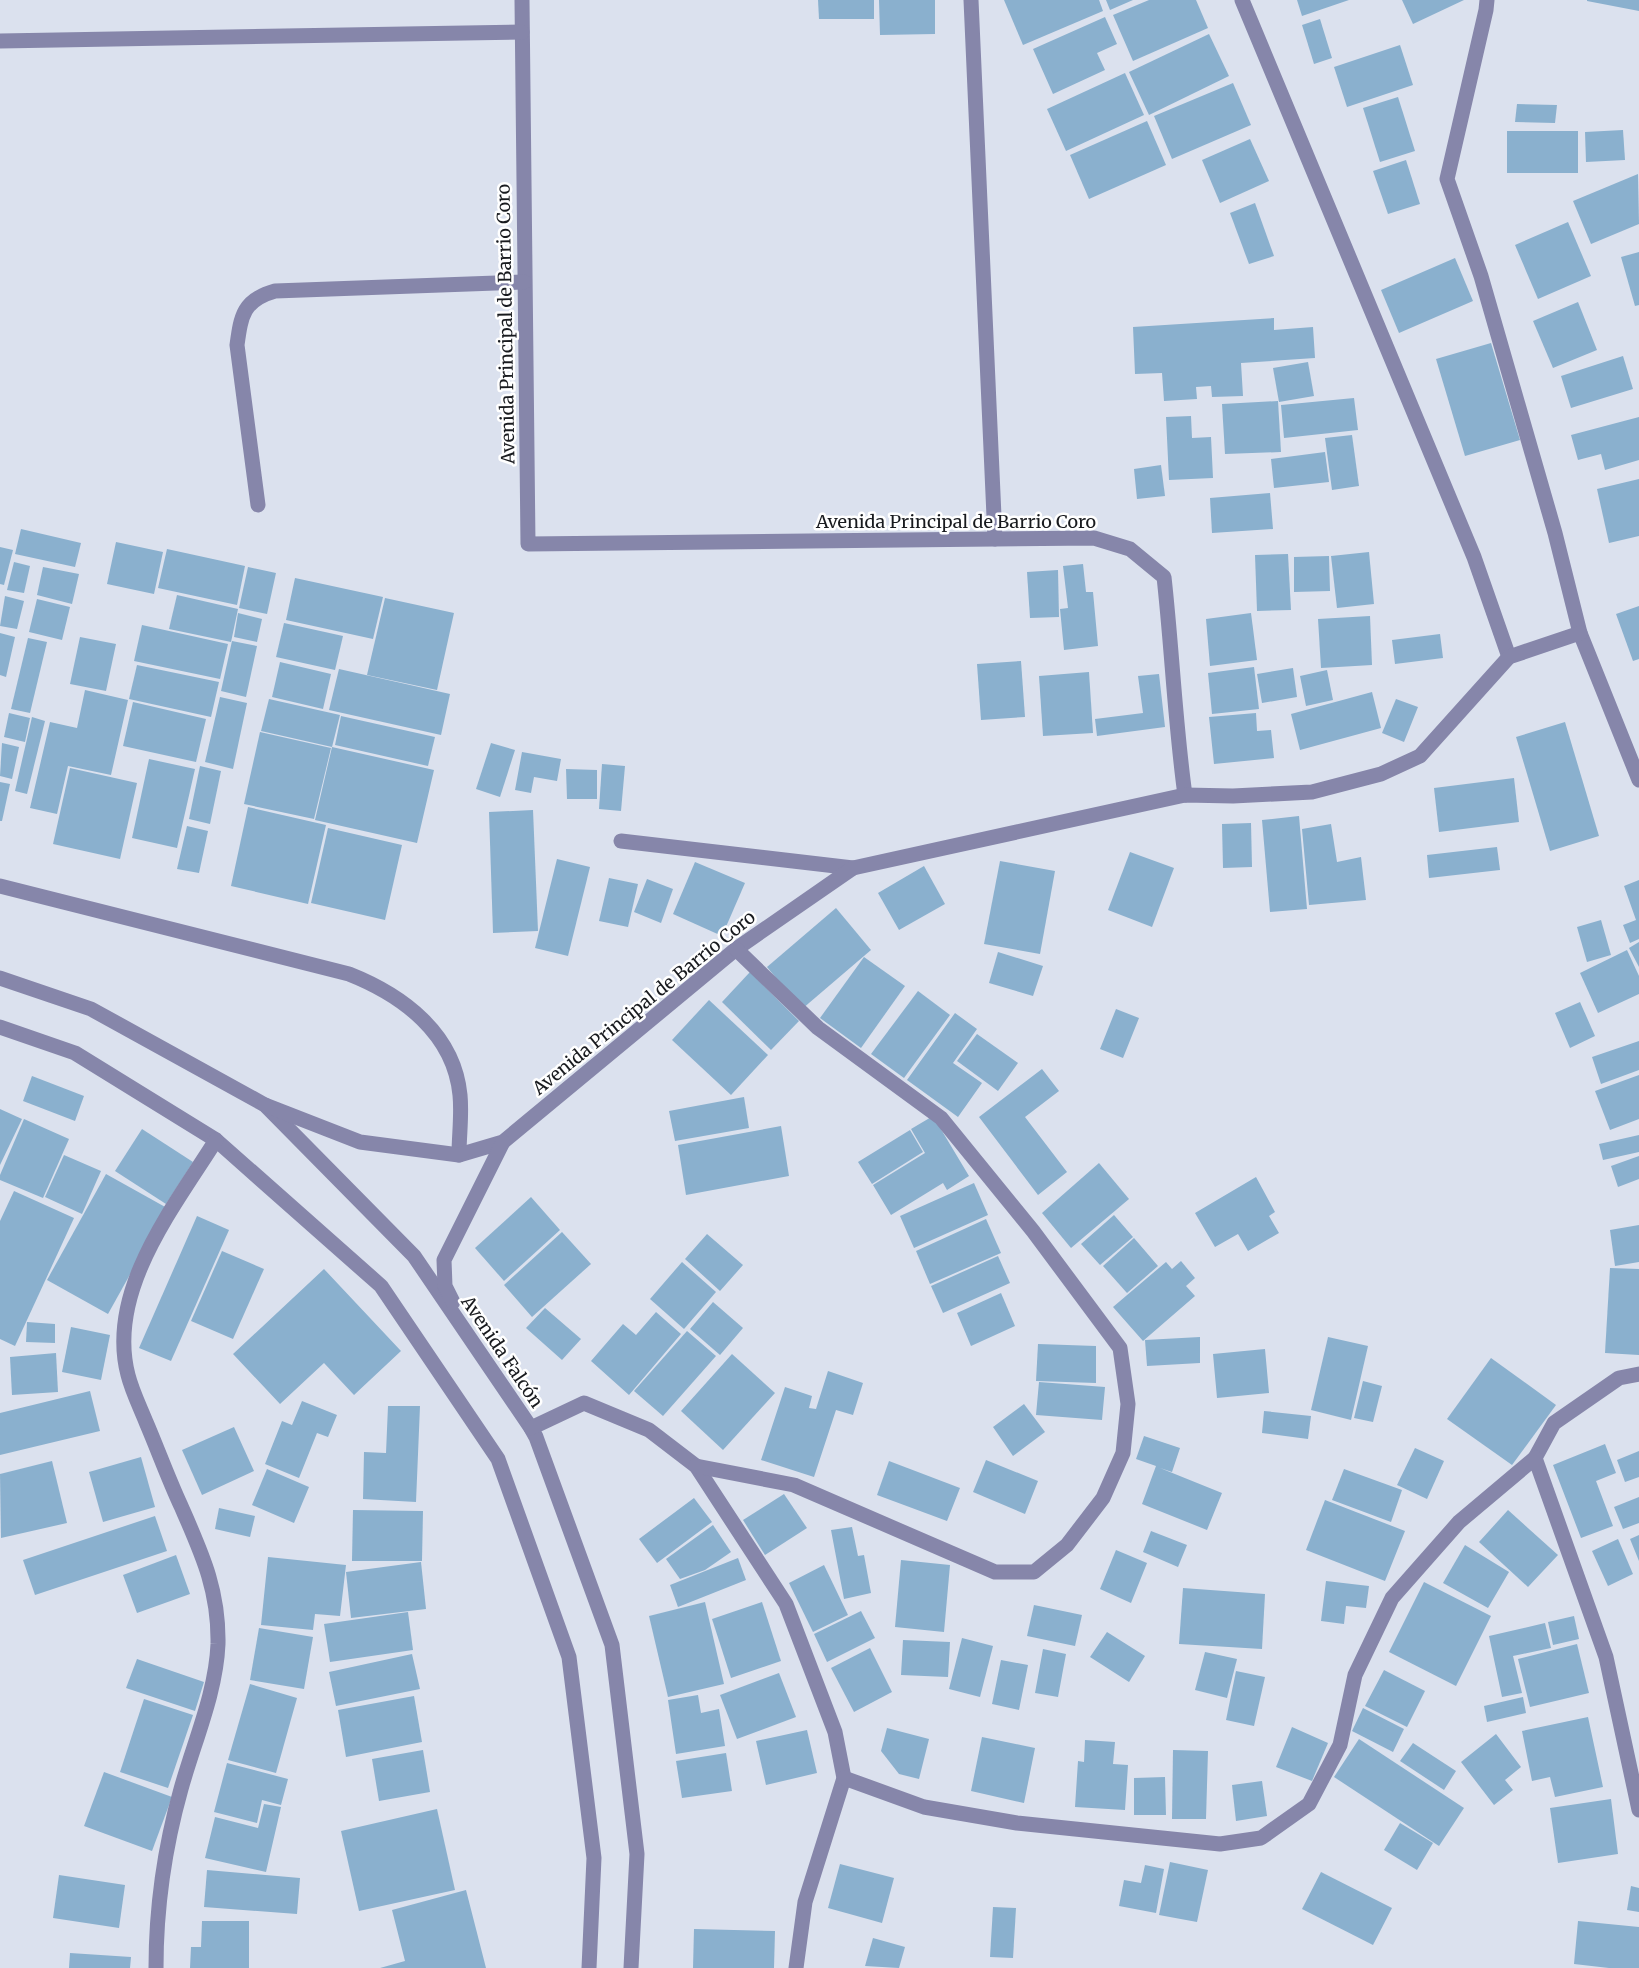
<svg xmlns="http://www.w3.org/2000/svg" width="1639" height="1968" font-family="Merriweather,serif">
	<rect width="100%" height="100%" fill="#dbe1ee"/>
	<!-- building -->
	<g fill="#8ab0ce">
		<polygon points="818,0 874,0 874,19 819,19"/>
		<polygon points="879,0 935,0 935,34 880,35"/>
		<polygon points="1004,0 1099,0 1103,11 1023,45"/>
		<polygon points="1106,0 1133,0 1110,10"/>
		<polygon points="1149,0 1196,0 1208,28 1133,61 1113,15"/>
		<polygon points="1297,0 1349,0 1302,16"/>
		<polygon points="1402,0 1464,0 1413,24"/>
		<polygon points="1587,0 1639,0 1639,11 1587,1"/>
		<polygon points="1105,17 1117,44 1097,53 1105,70 1053,94 1033,49"/>
		<polygon points="1320,19 1332,58 1314,64 1302,25"/>
		<polygon points="1209,34 1229,76 1149,115 1129,72"/>
		<polygon points="1400,45 1413,85 1347,107 1334,67"/>
		<polygon points="1125,73 1144,115 1066,151 1047,109"/>
		<polygon points="1233,83 1251,125 1172,159 1154,116"/>
		<polygon points="1398,97 1415,151 1380,162 1363,108"/>
		<polygon points="1517,104 1557,105 1555,123 1515,122"/>
		<polygon points="1147,121 1166,165 1089,199 1070,155"/>
		<polygon points="1623,130 1625,160 1586,162 1585,132"/>
		<rect x="1507" y="131" width="71" height="42"/>
		<polygon points="1250,139 1269,181 1220,203 1202,160"/>
		<polygon points="1406,160 1420,204 1388,214 1373,171"/>
		<polygon points="1638,174 1639,224 1591,244 1573,201"/>
		<polygon points="1255,203 1274,256 1249,264 1230,213"/>
		<polygon points="1568,222 1591,276 1538,299 1515,245"/>
		<polygon points="1639,252 1639,305 1635,306 1621,257"/>
		<polygon points="1455,258 1473,301 1399,333 1381,290"/>
		<polygon points="1578,302 1597,350 1553,368 1533,321"/>
		<polygon points="1274,318 1274,330 1313,327 1315,358 1241,363 1243,396 1212,397 1211,386 1196,387 1197,399 1164,401 1162,373 1135,374 1133,327"/>
		<polygon points="1491,343 1520,440 1465,456 1436,359"/>
		<polygon points="1623,356 1633,389 1571,408 1561,376"/>
		<polygon points="1308,362 1314,396 1279,402 1273,368"/>
		<polygon points="1354,398 1358,430 1284,438 1281,405"/>
		<polygon points="1278,401 1281,452 1225,454 1222,404"/>
		<polygon points="1191,416 1192,438 1211,437 1213,478 1169,480 1166,417"/>
		<polygon points="1639,417 1639,460 1605,470 1601,454 1578,460 1571,435"/>
		<polygon points="1352,435 1359,486 1332,490 1325,438"/>
		<polygon points="1325,452 1329,482 1274,488 1271,459"/>
		<polygon points="1161,465 1165,496 1137,499 1134,469"/>
		<polygon points="1639,479 1639,536 1609,543 1597,489"/>
		<polygon points="1270,493 1273,529 1212,533 1210,498"/>
		<polygon points="21,529 81,543 75,567 15,554"/>
		<polygon points="116,542 163,552 154,594 107,584"/>
		<polygon points="0,547 13,550 4,585 0,584"/>
		<polygon points="167,549 245,566 237,605 158,588"/>
		<polygon points="1369,552 1374,604 1337,608 1331,556"/>
		<polygon points="1288,554 1291,610 1257,611 1255,555"/>
		<polygon points="1329,556 1330,591 1294,592 1294,557"/>
		<polygon points="14,562 30,566 24,593 7,590"/>
		<polygon points="1083,564 1086,592 1093,592 1098,646 1064,650 1060,609 1068,608 1063,566"/>
		<polygon points="43,567 79,574 72,604 37,595"/>
		<polygon points="248,567 276,573 267,614 239,608"/>
		<polygon points="1058,570 1059,617 1030,618 1027,572"/>
		<polygon points="295,578 383,597 373,639 286,620"/>
		<polygon points="177,595 238,609 231,642 169,629"/>
		<polygon points="5,596 24,601 17,629 0,626"/>
		<polygon points="385,598 454,613 437,690 367,675"/>
		<polygon points="37,599 70,607 62,640 29,632"/>
		<polygon points="1639,606 1639,659 1633,661 1616,614"/>
		<polygon points="238,613 262,619 257,642 234,637"/>
		<polygon points="1251,613 1257,660 1210,666 1206,619"/>
		<polygon points="1370,616 1372,665 1321,668 1318,619"/>
		<polygon points="284,623 343,636 335,670 276,657"/>
		<polygon points="142,625 228,644 220,679 134,661"/>
		<polygon points="0,633 15,637 6,677 0,675"/>
		<polygon points="1440,634 1443,658 1395,664 1392,640"/>
		<polygon points="80,637 116,644 106,691 70,684"/>
		<polygon points="28,638 47,642 30,713 11,709"/>
		<polygon points="232,641 257,646 246,697 221,691"/>
		<polygon points="1021,661 1025,717 981,720 977,664"/>
		<polygon points="280,662 331,674 323,709 272,697"/>
		<polygon points="137,665 219,682 211,717 129,699"/>
		<polygon points="1254,667 1259,709 1212,714 1208,673"/>
		<polygon points="1293,668 1297,697 1262,703 1257,674"/>
		<polygon points="339,669 450,694 441,735 329,710"/>
		<polygon points="1327,670 1333,700 1306,706 1300,676"/>
		<polygon points="1089,672 1093,733 1043,736 1039,676"/>
		<polygon points="1159,674 1165,727 1097,736 1095,719 1143,713 1138,676"/>
		<polygon points="85,690 128,700 111,775 68,766 57,814 30,808 50,722 77,728"/>
		<polygon points="1372,692 1381,728 1300,750 1291,714"/>
		<polygon points="220,697 247,703 233,769 205,762"/>
		<polygon points="269,699 340,715 332,747 434,770 417,843 315,820 332,747 261,731"/>
		<polygon points="1396,699 1418,707 1404,742 1382,733"/>
		<polygon points="133,702 206,719 196,762 123,746"/>
		<polygon points="9,713 30,718 25,742 4,737"/>
		<polygon points="1256,713 1257,731 1271,730 1274,758 1214,764 1209,717"/>
		<polygon points="341,716 435,737 428,766 335,745"/>
		<polygon points="32,717 45,721 27,794 15,791"/>
		<polygon points="1565,722 1599,836 1550,851 1516,737"/>
		<polygon points="260,732 331,748 314,819 244,804"/>
		<polygon points="2,743 19,747 12,779 0,776"/>
		<polygon points="491,743 515,750 500,797 476,789"/>
		<polygon points="522,752 561,759 557,781 534,777 531,793 515,790"/>
		<polygon points="149,759 195,769 177,848 132,838"/>
		<polygon points="602,764 625,766 621,811 599,809"/>
		<polygon points="200,766 221,771 210,824 189,819"/>
		<polygon points="70,768 137,783 120,859 53,844"/>
		<polygon points="566,769 597,770 597,799 567,799"/>
		<polygon points="1514,778 1519,822 1439,832 1434,788"/>
		<polygon points="0,782 10,784 2,821 0,821"/>
		<polygon points="248,807 326,825 308,904 231,886"/>
		<polygon points="533,810 538,931 493,933 489,812"/>
		<polygon points="1299,816 1307,909 1270,912 1262,820"/>
		<polygon points="1251,823 1252,867 1223,868 1222,824"/>
		<polygon points="1331,824 1337,862 1361,857 1366,900 1309,905 1302,829"/>
		<polygon points="187,826 208,831 199,873 177,869"/>
		<polygon points="328,828 402,845 385,920 311,903"/>
		<polygon points="1497,847 1500,870 1429,878 1427,855"/>
		<polygon points="1130,852 1174,868 1152,927 1108,910"/>
		<polygon points="557,859 590,867 568,956 535,948"/>
		<polygon points="1000,861 1055,871 1040,954 984,944"/>
		<polygon points="695,862 745,883 722,936 673,914"/>
		<polygon points="924,866 945,904 899,930 878,893"/>
		<polygon points="609,878 638,884 628,927 599,921"/>
		<polygon points="647,879 673,889 661,923 634,912"/>
		<polygon points="1639,880 1639,939 1630,943 1623,925 1636,920 1624,886"/>
		<polygon points="836,908 871,950 802,1009 767,967"/>
		<polygon points="1601,920 1611,955 1587,962 1577,927"/>
		<polygon points="1639,942 1639,967 1629,948"/>
		<polygon points="1627,950 1639,976 1639,994 1598,1013 1580,973"/>
		<polygon points="998,952 1043,966 1033,996 989,983"/>
		<polygon points="864,957 905,986 861,1048 820,1018"/>
		<polygon points="750,972 799,1021 771,1050 722,1002"/>
		<polygon points="918,991 950,1015 904,1078 871,1054"/>
		<polygon points="709,1000 768,1055 731,1095 672,1040"/>
		<polygon points="1580,1002 1595,1036 1570,1048 1555,1013"/>
		<polygon points="1116,1009 1139,1018 1123,1058 1100,1049"/>
		<polygon points="955,1013 977,1029 953,1063 982,1083 958,1117 907,1080"/>
		<polygon points="977,1034 1018,1063 998,1091 957,1061"/>
		<polygon points="1639,1041 1639,1070 1601,1084 1592,1057"/>
		<polygon points="1042,1069 1059,1091 1025,1117 1067,1172 1038,1195 979,1117"/>
		<polygon points="1639,1075 1639,1119 1610,1130 1595,1091"/>
		<polygon points="32,1076 84,1096 75,1121 23,1101"/>
		<polygon points="744,1097 749,1128 675,1141 669,1111"/>
		<polygon points="0,1109 22,1119 0,1165"/>
		<polygon points="933,1116 969,1176 947,1190 943,1183 891,1215 873,1185 925,1153 911,1129"/>
		<polygon points="24,1119 69,1139 43,1198 0,1180 0,1175"/>
		<polygon points="781,1126 789,1176 686,1195 678,1145"/>
		<polygon points="142,1129 193,1162 166,1204 115,1171"/>
		<polygon points="910,1130 923,1152 872,1184 858,1162"/>
		<polygon points="1639,1135 1639,1152 1603,1160 1599,1144"/>
		<polygon points="64,1155 101,1171 82,1214 45,1197"/>
		<polygon points="1639,1156 1639,1179 1618,1187 1611,1166"/>
		<polygon points="1099,1163 1129,1199 1071,1248 1042,1213"/>
		<polygon points="106,1174 167,1208 108,1314 47,1280"/>
		<polygon points="1256,1177 1275,1212 1269,1216 1279,1233 1248,1251 1238,1234 1215,1247 1195,1213"/>
		<polygon points="974,1183 988,1215 914,1248 900,1216"/>
		<polygon points="14,1191 74,1218 15,1346 0,1339 0,1221"/>
		<polygon points="531,1197 560,1230 504,1281 475,1248"/>
		<polygon points="1114,1215 1133,1237 1100,1265 1081,1244"/>
		<polygon points="197,1216 229,1230 171,1361 139,1348"/>
		<polygon points="986,1219 1001,1253 930,1284 916,1251"/>
		<polygon points="1639,1225 1639,1262 1615,1266 1610,1230"/>
		<polygon points="562,1232 591,1264 532,1317 504,1285"/>
		<polygon points="707,1234 743,1265 720,1291 685,1259"/>
		<polygon points="1134,1238 1158,1266 1127,1293 1103,1266"/>
		<polygon points="222,1251 264,1269 233,1339 191,1321"/>
		<polygon points="998,1256 1010,1283 943,1313 931,1286"/>
		<polygon points="1181,1261 1195,1278 1186,1286 1195,1296 1143,1341 1113,1307 1166,1262 1172,1269"/>
		<polygon points="682,1262 716,1292 684,1329 650,1299"/>
		<polygon points="1610,1268 1639,1269 1639,1355 1605,1353"/>
		<polygon points="324,1269 401,1351 354,1395 324,1363 280,1404 233,1354"/>
		<polygon points="1001,1293 1015,1326 971,1346 957,1313"/>
		<polygon points="713,1302 743,1328 720,1355 690,1329"/>
		<polygon points="545,1308 581,1339 562,1360 526,1328"/>
		<polygon points="656,1312 681,1334 629,1395 591,1361 623,1324 636,1335"/>
		<polygon points="27,1322 55,1324 55,1343 26,1342"/>
		<polygon points="71,1327 110,1335 101,1380 62,1372"/>
		<polygon points="687,1331 716,1356 663,1416 634,1391"/>
		<polygon points="1200,1337 1200,1363 1147,1366 1145,1340"/>
		<polygon points="1328,1337 1368,1346 1351,1420 1311,1410"/>
		<polygon points="1038,1344 1096,1346 1096,1383 1036,1381"/>
		<polygon points="1265,1349 1269,1393 1217,1398 1213,1354"/>
		<polygon points="56,1353 58,1392 12,1395 10,1357"/>
		<polygon points="732,1354 775,1393 723,1450 681,1411"/>
		<polygon points="1491,1358 1556,1405 1512,1465 1447,1419"/>
		<polygon points="828,1371 863,1383 853,1415 836,1410 814,1477 761,1460 785,1387 812,1396 809,1408 816,1409"/>
		<polygon points="1363,1381 1382,1386 1373,1422 1354,1418"/>
		<polygon points="1039,1382 1105,1387 1102,1420 1036,1415"/>
		<polygon points="90,1391 100,1431 0,1455 0,1413"/>
		<polygon points="302,1401 337,1415 328,1437 317,1433 299,1478 265,1464 282,1421 292,1425"/>
		<polygon points="1024,1404 1045,1432 1013,1456 993,1427"/>
		<polygon points="388,1406 420,1406 416,1502 363,1499 364,1452 386,1453"/>
		<polygon points="1264,1411 1311,1416 1308,1439 1262,1433"/>
		<polygon points="234,1427 254,1471 202,1495 182,1450"/>
		<polygon points="1144,1436 1180,1448 1172,1472 1160,1468 1222,1493 1207,1530 1142,1504 1156,1466 1136,1459"/>
		<polygon points="1605,1444 1616,1473 1596,1481 1613,1526 1581,1538 1553,1465"/>
		<polygon points="1415,1448 1444,1461 1427,1499 1397,1485"/>
		<polygon points="1639,1451 1639,1477 1625,1482 1617,1460"/>
		<polygon points="141,1457 155,1507 103,1522 89,1472"/>
		<polygon points="986,1460 1038,1481 1025,1514 973,1492"/>
		<polygon points="52,1461 67,1523 1,1538 0,1474"/>
		<polygon points="889,1461 960,1488 947,1521 877,1495"/>
		<polygon points="267,1469 309,1487 294,1523 252,1505"/>
		<polygon points="1344,1469 1402,1490 1391,1522 1332,1500"/>
		<polygon points="784,1494 807,1528 765,1555 743,1520"/>
		<polygon points="1639,1497 1639,1523 1623,1529 1614,1507"/>
		<polygon points="694,1498 712,1522 657,1563 639,1539"/>
		<polygon points="1325,1500 1405,1531 1385,1581 1306,1550"/>
		<polygon points="219,1508 255,1516 250,1537 215,1529"/>
		<polygon points="353,1510 423,1511 422,1561 352,1561"/>
		<polygon points="1508,1510 1558,1555 1528,1587 1479,1542"/>
		<polygon points="155,1516 167,1551 35,1595 23,1560"/>
		<polygon points="713,1525 731,1552 705,1570 680,1579 666,1559"/>
		<polygon points="852,1527 858,1556 864,1555 871,1593 844,1599 831,1530"/>
		<polygon points="1151,1531 1187,1545 1178,1567 1143,1552"/>
		<polygon points="1639,1535 1639,1561 1630,1539"/>
		<polygon points="1618,1539 1633,1574 1608,1586 1592,1551"/>
		<polygon points="1465,1545 1509,1572 1488,1608 1443,1583"/>
		<polygon points="1116,1550 1147,1563 1131,1603 1100,1589"/>
		<polygon points="176,1555 190,1594 137,1613 123,1575"/>
		<polygon points="268,1557 346,1565 340,1616 315,1614 313,1630 261,1625"/>
		<polygon points="738,1558 746,1580 678,1607 670,1585"/>
		<polygon points="901,1560 950,1565 944,1632 895,1627"/>
		<polygon points="421,1562 426,1609 351,1618 346,1572"/>
		<polygon points="824,1565 848,1615 813,1632 789,1583"/>
		<polygon points="1326,1581 1369,1586 1366,1608 1346,1606 1344,1624 1321,1621"/>
		<polygon points="1424,1582 1491,1616 1456,1686 1389,1652"/>
		<polygon points="1183,1588 1265,1594 1262,1649 1179,1644"/>
		<polygon points="705,1602 724,1684 668,1697 649,1616"/>
		<polygon points="762,1602 781,1661 731,1678 712,1619"/>
		<polygon points="1034,1605 1082,1615 1075,1646 1027,1636"/>
		<polygon points="861,1611 875,1638 827,1662 814,1634"/>
		<polygon points="408,1612 413,1650 330,1662 324,1624"/>
		<polygon points="1574,1616 1579,1639 1553,1645 1548,1622"/>
		<polygon points="1545,1623 1551,1648 1513,1656 1522,1693 1502,1697 1489,1636"/>
		<polygon points="259,1628 313,1637 304,1689 250,1680"/>
		<polygon points="1107,1632 1145,1656 1129,1682 1090,1657"/>
		<polygon points="962,1638 993,1646 980,1697 949,1689"/>
		<polygon points="903,1640 950,1642 948,1677 901,1675"/>
		<polygon points="1577,1644 1589,1693 1530,1707 1518,1659"/>
		<polygon points="870,1648 892,1692 854,1712 831,1668"/>
		<polygon points="1043,1649 1066,1654 1058,1697 1035,1693"/>
		<polygon points="1205,1652 1237,1659 1227,1698 1195,1690"/>
		<polygon points="412,1654 420,1689 336,1706 329,1672"/>
		<polygon points="137,1659 204,1682 195,1711 126,1688"/>
		<polygon points="1001,1660 1028,1665 1019,1710 992,1704"/>
		<polygon points="1384,1670 1425,1691 1407,1727 1365,1706"/>
		<polygon points="1236,1671 1265,1677 1254,1726 1226,1720"/>
		<polygon points="779,1673 796,1717 737,1739 720,1695"/>
		<polygon points="250,1684 297,1698 276,1773 228,1760"/>
		<polygon points="698,1695 701,1713 719,1709 725,1746 676,1754 668,1700"/>
		<polygon points="414,1696 422,1742 346,1757 338,1710"/>
		<polygon points="1523,1697 1526,1713 1487,1722 1484,1706"/>
		<polygon points="144,1699 193,1715 168,1788 120,1772"/>
		<polygon points="1363,1708 1404,1729 1393,1752 1352,1731"/>
		<polygon points="1588,1717 1603,1787 1555,1797 1550,1777 1532,1781 1522,1731"/>
		<polygon points="1292,1727 1328,1743 1312,1781 1276,1767"/>
		<polygon points="887,1728 929,1739 919,1779 899,1774 881,1751"/>
		<polygon points="807,1730 817,1773 766,1785 756,1741"/>
		<polygon points="1496,1734 1521,1767 1505,1780 1513,1790 1494,1805 1461,1762"/>
		<polygon points="982,1737 1035,1748 1024,1803 971,1791"/>
		<polygon points="1359,1739 1464,1808 1439,1846 1334,1777"/>
		<polygon points="1085,1740 1115,1742 1113,1764 1128,1765 1125,1810 1075,1807 1078,1761 1084,1762"/>
		<polygon points="1413,1743 1456,1771 1444,1790 1400,1761"/>
		<polygon points="423,1750 430,1792 379,1801 372,1759"/>
		<polygon points="1173,1750 1208,1751 1206,1819 1172,1819"/>
		<polygon points="726,1753 732,1791 682,1798 676,1761"/>
		<polygon points="227,1763 288,1779 281,1805 262,1800 257,1823 214,1812"/>
		<polygon points="104,1772 172,1797 152,1851 84,1826"/>
		<polygon points="1165,1777 1166,1815 1134,1815 1134,1778"/>
		<polygon points="1262,1781 1267,1816 1236,1821 1232,1785"/>
		<polygon points="1611,1799 1618,1854 1558,1863 1550,1808"/>
		<polygon points="264,1804 281,1807 266,1872 205,1858 215,1817 258,1828"/>
		<polygon points="437,1809 455,1890 359,1911 341,1831"/>
		<polygon points="1400,1823 1433,1843 1417,1870 1384,1850"/>
		<polygon points="1170,1862 1208,1870 1197,1922 1159,1915"/>
		<polygon points="840,1864 894,1878 882,1923 828,1908"/>
		<polygon points="1145,1865 1164,1869 1156,1913 1119,1906 1124,1880 1141,1883"/>
		<polygon points="207,1870 300,1878 297,1914 204,1907"/>
		<polygon points="1321,1872 1392,1908 1373,1945 1302,1909"/>
		<polygon points="59,1875 125,1885 119,1928 53,1918"/>
		<polygon points="1631,1886 1639,1888 1639,1912 1627,1910"/>
		<polygon points="466,1890 486,1968 380,1968 405,1961 392,1910"/>
		<polygon points="993,1907 1016,1908 1013,1958 990,1957"/>
		<polygon points="202,1921 249,1921 249,1968 190,1968 191,1947 201,1947"/>
		<polygon points="1578,1921 1639,1927 1639,1968 1609,1968 1574,1964"/>
		<polygon points="694,1929 775,1931 774,1968 693,1968"/>
		<polygon points="873,1938 905,1947 899,1968 865,1966"/>
		<polygon points="70,1953 131,1957 130,1968 69,1968"/>
	</g>
	<g fill="none" stroke-linecap="round" stroke-linejoin="round">
		<!-- service -->
		<g stroke="#8686aa" stroke-width="15">
			<polyline points="971,0 995,539"/>
			<path d="M0 886 349 974C402 995 454 1033 460 1095 462 1115 459 1135 459 1155"/>
		</g>
		<!-- minor -->
		<g stroke="#8686aa" stroke-width="15">
			<path d="M522 0 528 544 1094 538 1130 549 1164 577C1172 649 1175 723 1185 795"/>
			<polyline points="1242,0 1474,557 1509,657"/>
			<polyline points="1487,0 1486,10 1447,179 1481,276 1555,533 1580,633 1639,780"/>
			<polyline points="0,41 522,32"/>
			<path d="M258 505 237 345C241 316 243 300 275 291L524 282"/>
			<polyline points="621,841 853,868"/>
			<polyline points="0,978 91,1009 265,1105 414,1256 531,1428 536,1437 612,1645 637,1854 631,1968"/>
			<polyline points="0,1027 75,1053 216,1140 381,1286 498,1459 569,1657 594,1858 589,1968"/>
			<polyline points="265,1105 360,1142 459,1155 503,1142 736,949 853,868 1185,795 1233,796 1312,792 1381,774 1420,756 1509,657 1580,633"/>
			<polyline points="453,1302 445,1286 444,1260 503,1142"/>
			<polyline points="531,1428 584,1403 649,1430 696,1466 786,1604 835,1732 844,1778 805,1902 796,1968"/>
			<polyline points="1535,1458 1554,1423 1619,1378 1639,1374"/>
			<polyline points="696,1466 794,1485 995,1572 1034,1572 1067,1545 1103,1498 1123,1453 1128,1404 1120,1348 1033,1231 941,1118 818,1028 736,949"/>
			<polyline points="844,1778 924,1807 1017,1823 1220,1844 1261,1838 1309,1804 1340,1745 1355,1675 1392,1598 1459,1522 1535,1458 1606,1657 1639,1810"/>
			<path d="M156 1968C156 1909 165 1846 181 1789 194 1742 216 1693 218 1644 219 1590 202 1554 181 1506 168 1478 158 1450 146 1422 140 1407 132 1391 128 1375 106 1291 174 1207 216 1140"/>
		</g>
	</g>
	<g text-anchor="middle" stroke-width="5" stroke-linejoin="round" paint-order="stroke">
		<!-- street labels -->
		<g font-size="18" fill="#181a1e" stroke="#fff">
			<text transform="translate(506 324) rotate(-91)" y="6">Avenida Principal de Barrio Coro</text>
			<text x="956" y="528">Avenida Principal de Barrio Coro</text>
			<text transform="translate(644 1003) rotate(-39)" y="6">Avenida Principal de Barrio Coro</text>
			<text transform="translate(502 1352) rotate(56)" y="6">Avenida Falcón</text>
		</g>
	</g>
</svg>
